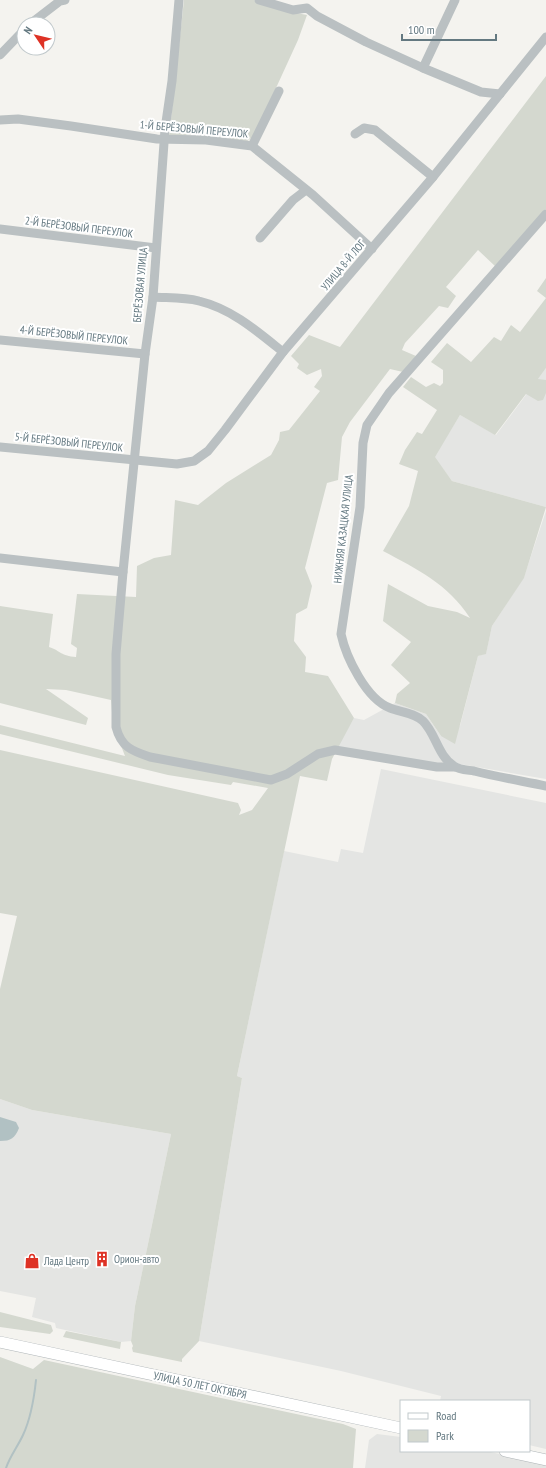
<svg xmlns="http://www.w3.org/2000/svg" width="546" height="1468" font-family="'PT Sans Narrow',sans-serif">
	<rect width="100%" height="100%" fill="#f4f3ef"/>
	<!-- built -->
	<g fill="#e4e5e3">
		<polygon points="546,368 546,507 452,481 434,457 460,415 496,435"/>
		<polygon points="546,511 546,779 454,763 440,765 337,747 354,718 364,720 395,703 426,714 441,736 460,726 478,656 486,653 492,626 524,577"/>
		<polygon points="381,769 546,803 546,1449 529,1445 529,1401 440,1401 441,1396 341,1371 199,1341 242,1078 237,1076 284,851 338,862 341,849 363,853"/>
		<polygon points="0,1099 32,1110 171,1134 135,1306 131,1341 121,1342 56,1328 55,1323 32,1317 36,1298 0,1291"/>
		<polygon points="377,1434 401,1437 401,1451 486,1451 546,1464 546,1468 365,1468 369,1440"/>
	</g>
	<!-- green -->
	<g fill="#d4d8cf">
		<path d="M184 0H254C271 9 289 12 307 15L298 40 254 136 246 142 204 133 169 137Z"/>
		<path d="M546 76V209L496 267 478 250 446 287 456 296 448 308 439 306 405 343 402 350 416 356 403 372 390 369 350 422 342 437 338 480 327 483 305 568 312 586 307 608 296 614 294 641 306 657 305 672 328 676 354 718 332 759 327 781 300 776 237 1076 242 1078 199 1341 182 1359V1362L133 1352 132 1348 133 1346 131 1341 135 1306 171 1134 32 1110 0 1099V989L17 916 0 913V750L238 803 241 810 239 815 252 810 268 788 233 782 231 785 168 775 0 734V725L125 756 113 725 111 700 66 690 46 689 88 718 86 725 0 703V606L53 614 49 647C61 651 61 656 76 657L77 648 71 644 77 594 136 597 137 566 154 558 171 555 175 500 198 505 226 483 271 455 279 440 280 432 289 430 320 391 314 387 322 376 321 369 307 375 297 368 299 364 291 356 309 335 340 347Z"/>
		<path d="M546 278V368L538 379 546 380V393L543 400 538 401 526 394 495 435 460 415 435 457 452 481 546 507 524 578 492 626 486 654 478 656 455 744 441 736 426 714 395 703 397 694 410 683 391 665 411 642 383 621 388 584 428 606 457 612 470 618C448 584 417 569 383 551L409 506 418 471 399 464 405 450 417 432 422 434 437 410 403 387 411 377 426 387 434 383 440 386 443 383V370L431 362 447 343 471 362 494 337 501 341 511 325 520 332 546 298 537 291Z"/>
		<polygon points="0,1312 51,1325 53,1331 50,1334 0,1327"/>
		<polygon points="66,1331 121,1342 120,1349 63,1337"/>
		<polygon points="0,1357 33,1369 44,1360 343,1424 356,1429 353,1468 0,1468"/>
	</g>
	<!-- water -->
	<path fill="#b1c1c3" d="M0 1117 16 1122 19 1128C15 1138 11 1141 0 1141Z"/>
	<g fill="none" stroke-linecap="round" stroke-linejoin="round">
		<!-- stream -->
		<path stroke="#b1c1c3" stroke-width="2" d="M6 1468C10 1456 18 1446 23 1435 31 1418 34 1399 36 1380"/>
		<!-- major casing -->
		<g stroke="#aeb4b7" stroke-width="12">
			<g id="major">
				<polyline points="0,1342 401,1428"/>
				<polyline points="505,1451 546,1460"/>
			</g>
		</g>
		<!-- minor -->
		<g stroke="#bac0c2" stroke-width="9">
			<path d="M179 0 172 81 165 129 153 297 145 354 123 572 116 654V727C121 747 132 751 150 757L271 780 287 774 318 754 335 750 437 767H454"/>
			<polyline points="259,0 293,10 307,8 317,16 366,42 423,68 481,92 500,94"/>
			<polyline points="30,24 60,1 65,0"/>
			<polyline points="0,55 24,30"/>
			<polyline points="423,68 455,0"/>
			<polyline points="0,120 18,119 71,126 157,139 206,140 252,146 313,195 372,249"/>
			<polyline points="355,134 364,128 375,130 433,177"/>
			<polyline points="252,146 279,91"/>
			<path d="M546 214 389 393 367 425 363 443 360 507 341 634C346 657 366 699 390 708 400 712 415 713 423 721 436 734 438 756 454 766 459 770 468 770 474 771 498 777 522 781 546 786"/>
			<polyline points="0,229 156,248"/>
			<polyline points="260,238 293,200 306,190"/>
			<path d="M153 297C168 298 184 297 199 301 232 309 257 331 283 352"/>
			<polyline points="0,340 145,354"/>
			<polyline points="0,447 177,464 194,461 208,451 225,430 283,352 433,177 546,37"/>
			<polyline points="0,558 123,572"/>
		</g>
		<!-- major -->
		<use href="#major" stroke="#fff" stroke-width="11"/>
	</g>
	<!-- icons -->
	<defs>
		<g id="building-bare" transform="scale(1.2)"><path d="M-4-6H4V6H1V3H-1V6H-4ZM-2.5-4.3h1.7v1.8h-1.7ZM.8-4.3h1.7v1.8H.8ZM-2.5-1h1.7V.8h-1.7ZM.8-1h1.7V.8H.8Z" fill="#de3225" stroke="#fff" stroke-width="2.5" paint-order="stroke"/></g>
		<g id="shop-bare" transform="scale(1.2)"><path d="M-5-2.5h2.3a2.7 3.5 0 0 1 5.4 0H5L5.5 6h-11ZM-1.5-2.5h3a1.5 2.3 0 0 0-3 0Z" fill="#de3225" stroke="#fff" stroke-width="2.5" paint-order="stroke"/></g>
	</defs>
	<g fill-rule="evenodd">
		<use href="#building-bare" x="102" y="1259"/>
		<use href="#shop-bare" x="32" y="1261"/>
	</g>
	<g text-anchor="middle" stroke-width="4" stroke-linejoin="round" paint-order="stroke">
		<!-- street labels -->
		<g font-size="11" fill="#637880" stroke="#fff">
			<text transform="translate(194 129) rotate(5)" y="4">1-Й БЕРЁЗОВЫЙ ПЕРЕУЛОК</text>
			<text transform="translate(79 227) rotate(7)" y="4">2-Й БЕРЁЗОВЫЙ ПЕРЕУЛОК</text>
			<text transform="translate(343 265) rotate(-50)" y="4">УЛИЦА 8-Й ЛОГ</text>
			<text transform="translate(140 285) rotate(-85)" y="4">БЕРЁЗОВАЯ УЛИЦА</text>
			<text transform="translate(74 335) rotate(6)" y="4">4-Й БЕРЁЗОВЫЙ ПЕРЕУЛОК</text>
			<text transform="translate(69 442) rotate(6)" y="4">5-Й БЕРЁЗОВЫЙ ПЕРЕУЛОК</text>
			<text transform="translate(343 529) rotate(-84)" y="4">НИЖНЯЯ КАЗАЦКАЯ УЛИЦА</text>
			<text transform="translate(200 1385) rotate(12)" y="4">УЛИЦА 50 ЛЕТ ОКТЯБРЯ</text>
		</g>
		<!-- poi labels -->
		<g font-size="11" fill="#637880" stroke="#fff" text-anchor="start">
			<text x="114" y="1263">Орион-авто</text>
			<text x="44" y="1265">Лада Центр</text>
		</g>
	</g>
	<!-- legend -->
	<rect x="400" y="1400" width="130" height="52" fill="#ffffff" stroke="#c1c9cc"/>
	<rect x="408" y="1413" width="20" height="6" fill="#ffffff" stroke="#c1c9cc"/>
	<text x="436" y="1420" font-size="12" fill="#637880">Road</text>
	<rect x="408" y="1430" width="20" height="12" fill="#d4d8cf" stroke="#c1c9cc"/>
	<text x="436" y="1440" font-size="12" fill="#637880">Park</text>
	<!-- north arrow -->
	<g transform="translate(36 36) rotate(305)"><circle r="19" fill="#ffffff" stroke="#c1c9cc"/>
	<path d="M0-3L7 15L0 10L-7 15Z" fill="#de3225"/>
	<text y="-6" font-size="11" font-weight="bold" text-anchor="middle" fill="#637880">N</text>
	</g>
	<!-- scale -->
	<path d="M402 34v6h94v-6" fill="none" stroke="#637880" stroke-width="2"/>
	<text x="408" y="34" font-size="12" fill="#637880" stroke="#ffffff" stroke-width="3" paint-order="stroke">100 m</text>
</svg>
